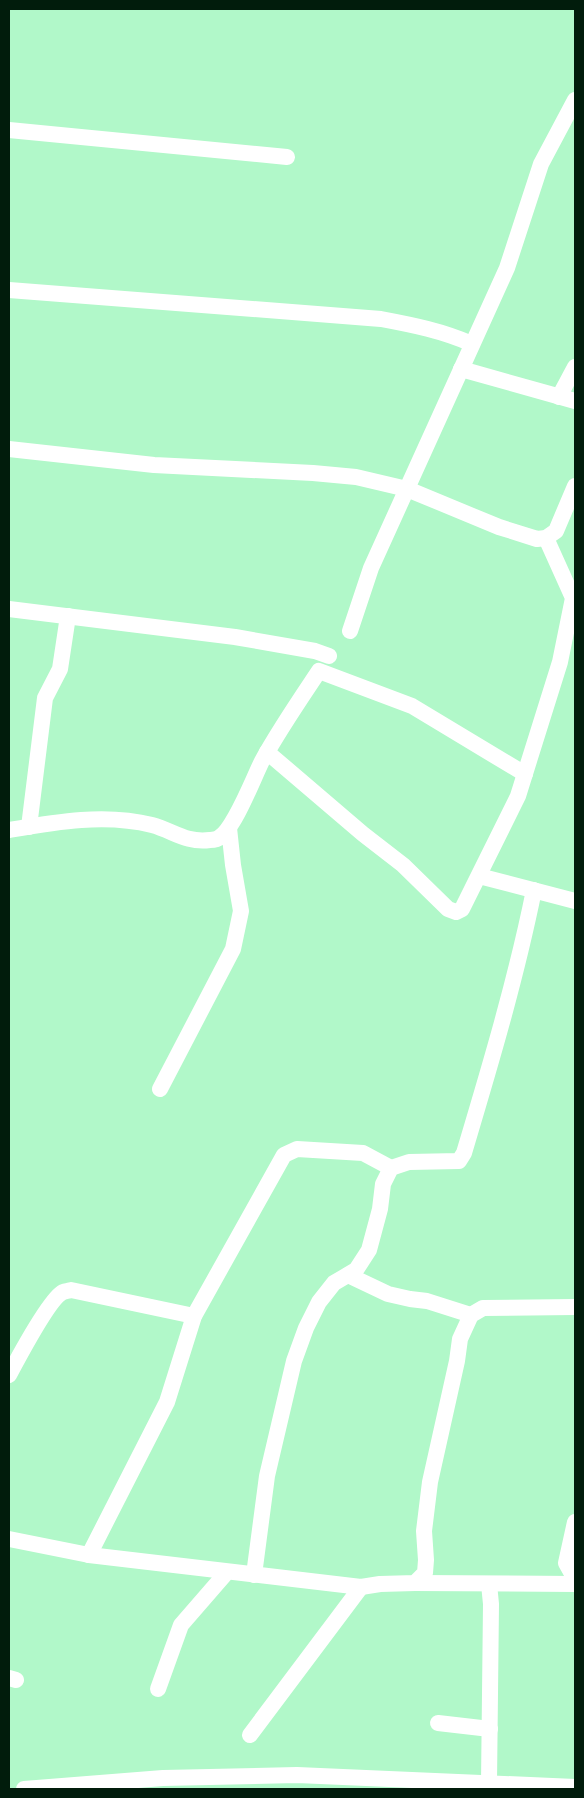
<svg xmlns="http://www.w3.org/2000/svg" width="584" height="1798" font-family="Figtree,sans-serif">
	<rect width="100%" height="100%" fill="#b1f8c9"/>
	<g fill="none" stroke-linecap="round" stroke-linejoin="round">
		<!-- minor -->
		<g stroke="#fff" stroke-width="16">
			<polyline points="9,130 287,157"/>
			<path d="M9 290 381 319C413 325 443 331 472 344"/>
			<polyline points="461,369 575,401"/>
			<polyline points="559,397 575,367"/>
			<polyline points="9,449 154,465 313,473 356,477 407,489 499,527 537,539 546,538 556,531 575,486"/>
			<polyline points="9,609 235,637 315,651 329,656"/>
			<polyline points="350,631 371,568 507,268 541,164 575,100"/>
			<polyline points="267,752 363,834 403,865 448,909 456,912 462,909 518,796 560,662 573,598 546,538"/>
			<polyline points="29,827 45,698 60,669 68,616"/>
			<path d="M9 830C55 822 105 813 152 825 174 831 185 843 210 840 213 840 218 839 220 837 235 827 253 779 262 761 279 730 299 701 319 671L412 706 525 774"/>
			<polyline points="479,876 575,901"/>
			<polyline points="160,1089 233,949 241,911 233,865 229,828"/>
			<polyline points="348,1275 388,1294 410,1299 427,1301 471,1315"/>
			<path d="M9 1375C17 1360 50 1298 63 1292 66 1291 68 1291 71 1290L194 1316"/>
			<polyline points="575,1522 566,1563 575,1579"/>
			<polyline points="9,1539 89,1555 361,1587 380,1584 415,1583 425,1573 426,1560 424,1531 430,1482 457,1361 460,1339 471,1315 483,1308 575,1307"/>
			<polyline points="89,1555 167,1402 194,1316 284,1155 297,1149 363,1153 391,1168"/>
			<path d="M254 1575 267 1476 294 1361 306 1328 319 1302 334 1283 356 1270 369 1250 380 1209 383 1184 391 1168 409 1162 459 1161 464 1153C490 1066 516 979 534 890"/>
			<polyline points="415,1583 575,1584"/>
			<polyline points="489,1584 491,1604 489,1783"/>
			<polyline points="9,1678 16,1680"/>
			<polyline points="158,1689 181,1625 227,1572"/>
			<polyline points="438,1723 490,1729"/>
			<polyline points="250,1735 361,1587"/>
			<polyline points="24,1789 163,1778 297,1775 575,1787"/>
		</g>
	</g>
	<!-- border -->
	<rect width="584" height="1798" fill="none" stroke="#011c0c" stroke-width="20"/>
</svg>
